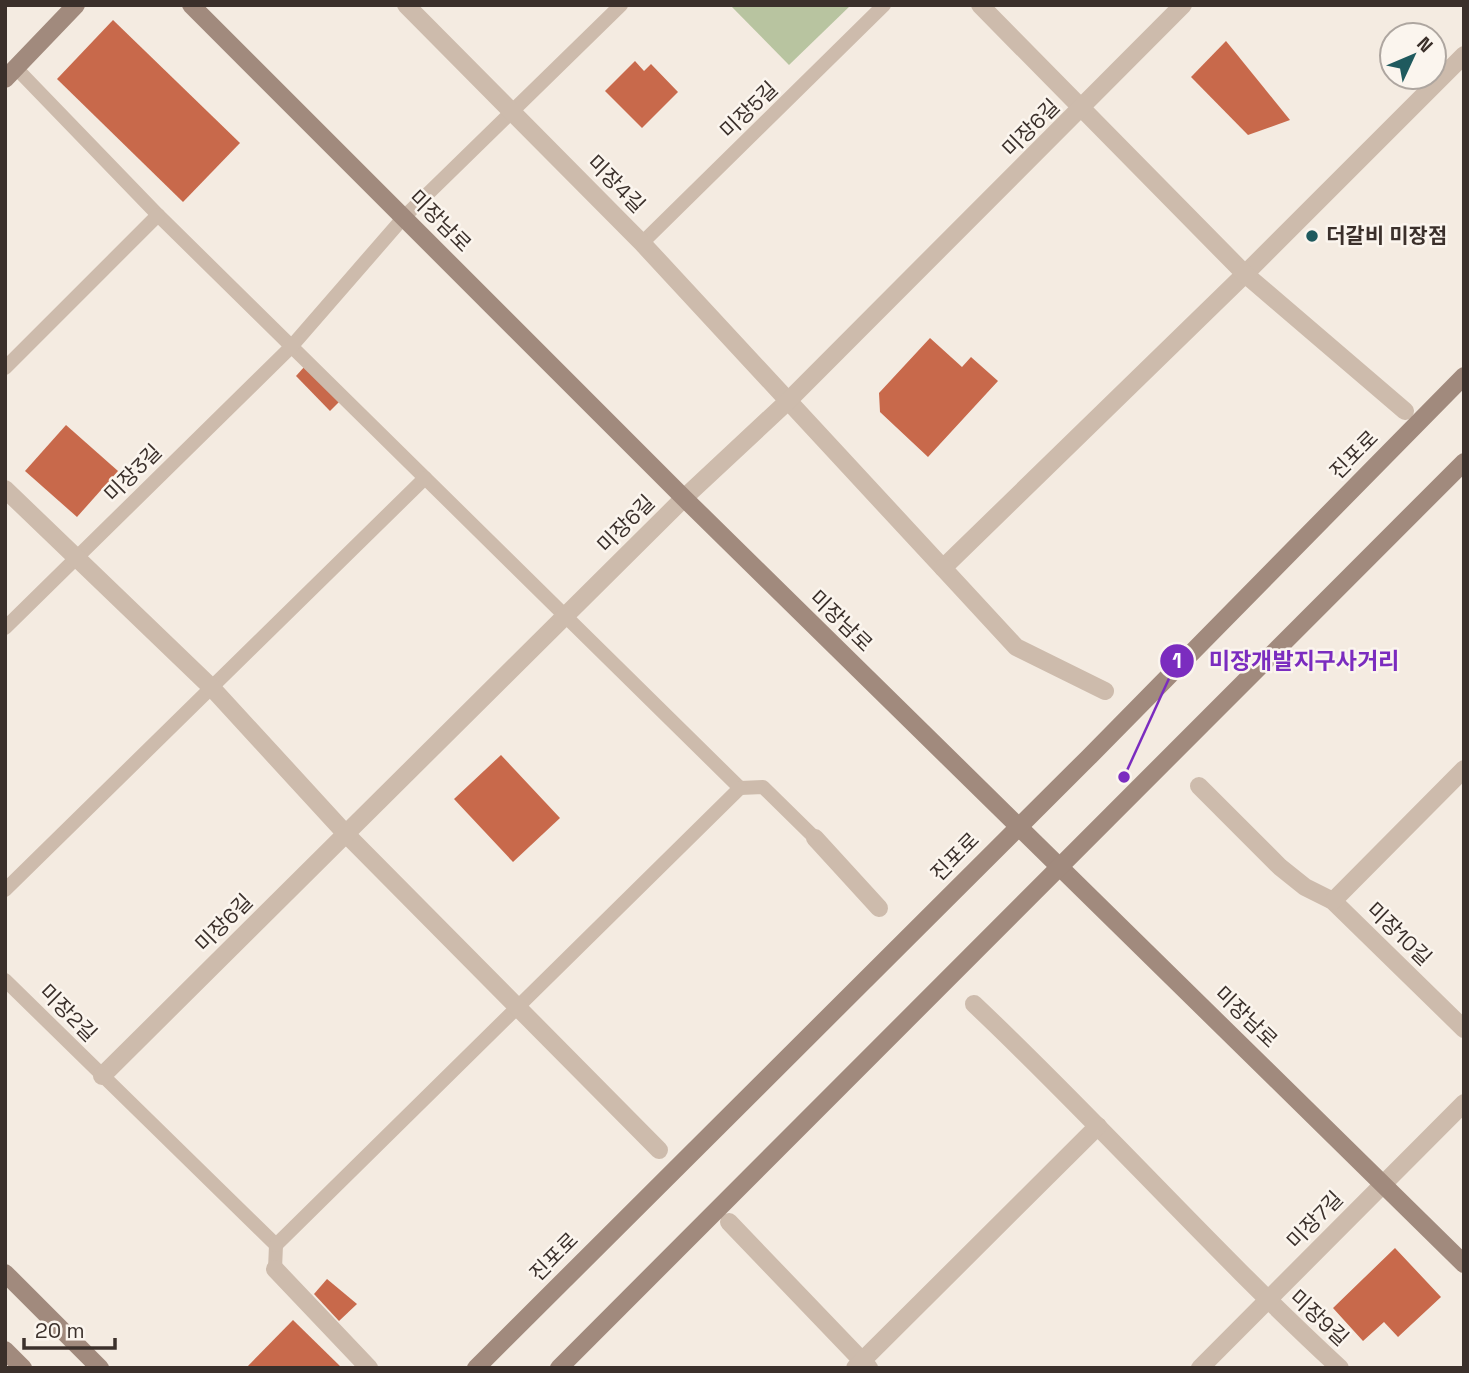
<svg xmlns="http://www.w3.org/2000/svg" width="1469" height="1373" font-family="'Space Grotesk','Noto Sans KR',sans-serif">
	<rect width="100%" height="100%" fill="#f4ebe1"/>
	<!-- green -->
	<polygon fill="#b8c4a0" points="730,5 851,5 789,65"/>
	<!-- building -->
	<g fill="#c8694b">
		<polygon points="113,20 240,143 183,202 57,79"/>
		<polygon points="1226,41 1290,120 1248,135 1191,77"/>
		<polygon points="635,61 644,71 651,64 678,92 642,128 605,91"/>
		<polygon points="930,338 962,367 971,357 998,381 928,457 880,412 879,393"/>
		<polygon points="305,366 340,401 330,411 296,376"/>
		<polygon points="66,425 118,471 77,517 25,471"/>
		<polygon points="501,755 560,818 513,862 454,799"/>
		<polygon points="1395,1248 1441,1297 1398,1337 1384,1322 1363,1341 1333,1308"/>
		<polygon points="327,1279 357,1304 339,1321 314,1294"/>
		<polygon points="293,1320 342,1368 246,1368"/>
	</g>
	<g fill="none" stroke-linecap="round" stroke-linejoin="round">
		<!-- lane -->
		<g stroke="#cdbbac" stroke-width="14">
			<polyline points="16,68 158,215 740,788 763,787 815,838"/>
			<polyline points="642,243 884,5"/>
			<polyline points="5,368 158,215"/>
			<polyline points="5,628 291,347 404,217 621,5"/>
			<polyline points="5,890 425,478"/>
			<polyline points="5,980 276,1245 275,1269"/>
			<polyline points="276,1245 740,788"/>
		</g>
		<!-- street -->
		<g stroke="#cdbbac" stroke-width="18">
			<polyline points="406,5 642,243 943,568 1245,274 1464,55"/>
			<polyline points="980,5 1245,274 1405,411"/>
			<polyline points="5,489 212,688 346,834 659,1150"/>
			<polyline points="943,568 1016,647 1105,691"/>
			<polyline points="1199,786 1280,867 1305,887 1333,901 1464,1029"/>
			<polyline points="815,838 879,908"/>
			<polyline points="1333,901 1464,769"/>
			<path d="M974 1004C1099 1122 1213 1251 1340 1368"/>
			<polyline points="102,1076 684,498 788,401 1183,5"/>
			<polyline points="729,1222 869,1368"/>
			<polyline points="275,1269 369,1368"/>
			<polyline points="855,1368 1098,1126"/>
			<polyline points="1200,1368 1464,1103"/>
		</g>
		<!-- secondary -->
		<g stroke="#a18a7d" stroke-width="18">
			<polyline points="191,5 684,498 1464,1264"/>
			<polyline points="5,79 76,5"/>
			<polyline points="5,1273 100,1368"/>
			<polyline points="5,1350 23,1368"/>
			<polyline points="476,1368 1088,758 1464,376"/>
			<polyline points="559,1368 1464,462"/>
		</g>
	</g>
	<!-- markers -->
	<circle fill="#1f5a5e" stroke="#fbf5ee" stroke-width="2.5" cx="1312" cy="236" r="7"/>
	<g text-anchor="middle" stroke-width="5" stroke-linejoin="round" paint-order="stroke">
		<!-- street labels -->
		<g font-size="21" fill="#3b302b" stroke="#fbf5ee">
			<text transform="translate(749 110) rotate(-44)" y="7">미장5길</text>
			<text transform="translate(1031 128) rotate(-45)" y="7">미장6길</text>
			<text transform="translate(616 184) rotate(45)" y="7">미장4길</text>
			<text transform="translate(440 221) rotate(45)" y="7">미장남로</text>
			<text transform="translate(1354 455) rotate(-45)" y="7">진포로</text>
			<text transform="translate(133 473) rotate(-45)" y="7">미장3길</text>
			<text transform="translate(626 524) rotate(-45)" y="7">미장6길</text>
			<text transform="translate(841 621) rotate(44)" y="7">미장남로</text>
			<text transform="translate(955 857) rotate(-45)" y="7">진포로</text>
			<text transform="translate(224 923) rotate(-45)" y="7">미장6길</text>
			<text transform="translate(1399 934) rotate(44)" y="7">미장10길</text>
			<text transform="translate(68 1013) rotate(45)" y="7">미장2길</text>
			<text transform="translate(1246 1017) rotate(44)" y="7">미장남로</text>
			<text transform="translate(1315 1220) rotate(-46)" y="7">미장7길</text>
			<text transform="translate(554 1257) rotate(-45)" y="7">진포로</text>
			<text transform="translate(1319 1318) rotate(43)" y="7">미장9길</text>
		</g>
		<!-- poi labels -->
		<g font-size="21" font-weight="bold" fill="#3b302b" stroke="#fbf5ee" text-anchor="start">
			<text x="1326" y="243">더갈비 미장점</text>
		</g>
	</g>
	<!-- callouts -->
	<path fill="none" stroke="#7b2cbf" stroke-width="2.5" d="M1124 777L1177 661"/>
	<g fill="#7b2cbf" stroke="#fbf5ee" stroke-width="2.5">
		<circle cx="1124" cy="777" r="7"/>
		<circle cx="1177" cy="661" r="18"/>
	</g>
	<g font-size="21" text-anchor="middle" font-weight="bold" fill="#fff">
		<text x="1177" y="668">1</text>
	</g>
	<g font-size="23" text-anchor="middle" font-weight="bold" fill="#7b2cbf" stroke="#fbf5ee" stroke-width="5" stroke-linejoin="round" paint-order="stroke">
		<text x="1304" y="669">미장개발지구사거리</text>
	</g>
	<!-- border -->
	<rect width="1469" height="1373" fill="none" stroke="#3b302b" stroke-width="14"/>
	<!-- north arrow -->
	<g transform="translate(1413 56) rotate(46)"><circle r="33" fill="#fbf5ee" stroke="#aea6a0" stroke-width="2"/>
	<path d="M0-5L12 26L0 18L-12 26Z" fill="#1f5a5e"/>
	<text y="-10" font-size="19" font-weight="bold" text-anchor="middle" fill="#3b302b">N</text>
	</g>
	<!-- scale -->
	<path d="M24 1338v10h91v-10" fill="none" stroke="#3b302b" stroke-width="3.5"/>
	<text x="35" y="1338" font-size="21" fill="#3b302b" stroke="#fbf5ee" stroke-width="5" paint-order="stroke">20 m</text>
</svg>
